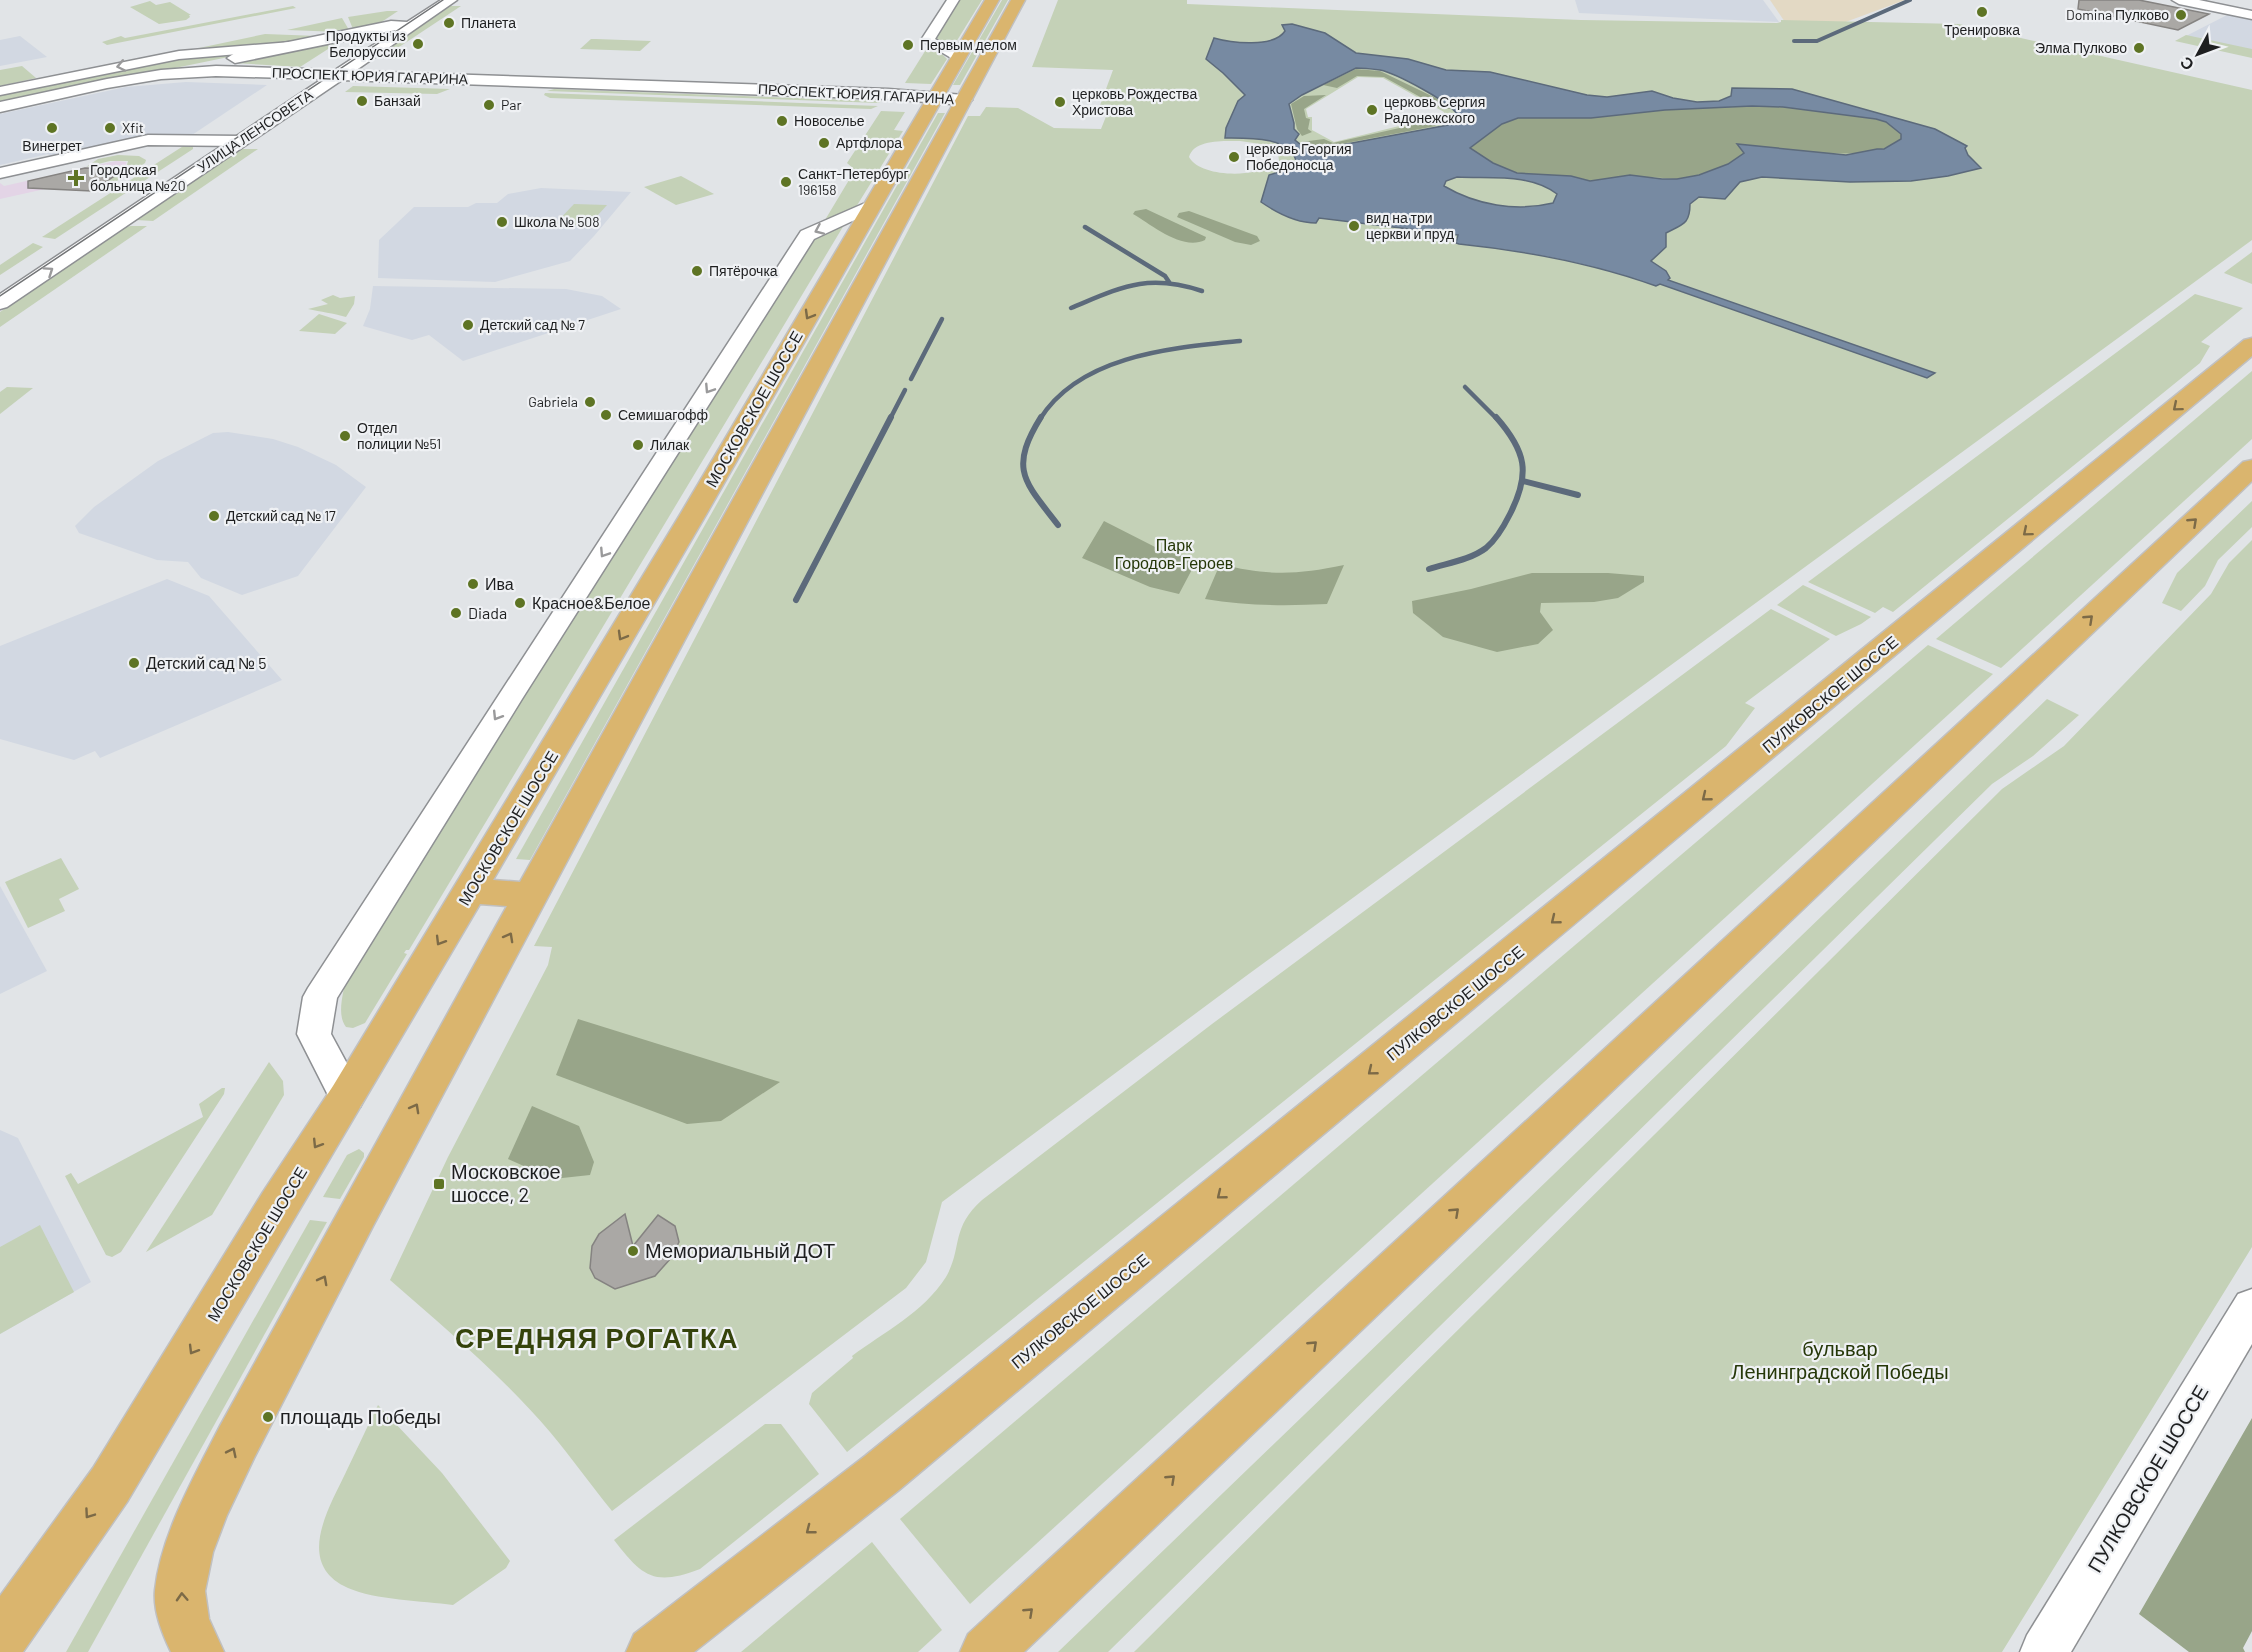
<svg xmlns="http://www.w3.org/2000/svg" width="2252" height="1652" font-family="Barlow,sans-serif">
	<rect width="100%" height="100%" fill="#e1e4e7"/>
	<!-- built -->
	<g fill="#d2d8e2">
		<polygon points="1575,0 1763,0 1779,22 1579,13"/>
		<polygon points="2231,13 2252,17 2252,51 2186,36"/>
		<polygon points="20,36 47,57 0,66 0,40"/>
		<polygon points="186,82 267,85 189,137 53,158 48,154 0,165 0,114 126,87"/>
		<polygon points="541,188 631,192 594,236 570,261 495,282 378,278 379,240 414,207 468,207 476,203 497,203 508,194"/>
		<polygon points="373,286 566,289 602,296 621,309 463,361 429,335 412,340 363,326 370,309"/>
		<polygon points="228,432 273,439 298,447 336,465 366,487 298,576 242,595 201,578 188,562 157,560 79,533 75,526 94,507 158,461 213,433"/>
		<polygon points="167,579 209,596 282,680 100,758 95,751 74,760 0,739 0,646"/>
		<polygon points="0,886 47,971 0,994"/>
		<polygon points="0,1130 18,1138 91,1282 0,1334"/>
	</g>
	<!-- industrial -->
	<polygon fill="#e3d9c4" points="1770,0 1905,0 1797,40"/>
	<!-- medical -->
	<polygon fill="#e3d4e6" points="116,161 126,162 126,165 130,165 92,191 45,189 0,199 0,183 4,186"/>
	<!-- green -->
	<g fill="#c4d1b7" fill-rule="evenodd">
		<polygon points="957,0 982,0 953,47 948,48 938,41 935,35"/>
		<polygon points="1002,0 1008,0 960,85 953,85"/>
		<path d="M1058 0H1187V4L1581 20 1777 23 1781 22V20L1959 24 2252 90V240L1246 976 942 1202 926 1262 906 1288 612 1511C591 1485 571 1457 550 1432 502 1376 445 1328 390 1280L448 1157 548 965 552 947 534 946 968 116H980L986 107 1018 108 1054 128 1101 129 1107 114 1099 108 1113 70 1032 67ZM1358 77 1383 78 1444 112V115L1334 142 1312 130V117H1308L1306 109ZM1240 141 1261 144 1278 153 1279 161C1263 178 1201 179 1189 157 1194 139 1224 141 1240 141Z"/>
		<polygon points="150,1 156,5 170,2 191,15 189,15 190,17 186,20 159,24 130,7"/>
		<polygon points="293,6 296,8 107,45 102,42 121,36 125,38"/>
		<polygon points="450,6 461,6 387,55 394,50 388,49"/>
		<polygon points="387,11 398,11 380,23 353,29 348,17"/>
		<polygon points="342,18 349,30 340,32 287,30"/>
		<polygon points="265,34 318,36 274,44 199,48"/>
		<polygon points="2186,35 2252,49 2252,58 2175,41"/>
		<polygon points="591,39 596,39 651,41 640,51 580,49"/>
		<polygon points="339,42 300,67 233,63 246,59 250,61"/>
		<polygon points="934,46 947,59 931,84 905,83 927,48"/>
		<polygon points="248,53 0,104 0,93 179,57"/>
		<polygon points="22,66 36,78 0,86 0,70"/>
		<polygon points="353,86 450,89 437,94 345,92"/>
		<polygon points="554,89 881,101 879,103 547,91"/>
		<polygon points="545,93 878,106 871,109 550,98 544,95"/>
		<polygon points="881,111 905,112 894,130 903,131 856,207 825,220 855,170 847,163"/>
		<polygon points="938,113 945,113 530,860 516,859"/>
		<polygon points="188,143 193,146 193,149 55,239 42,237"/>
		<polygon points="239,149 258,149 153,221 136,220"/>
		<polygon points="118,155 139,156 146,160 145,163 101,191 93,191 131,165 127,165 128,161 110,161 86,167 98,159"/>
		<polygon points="681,176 714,194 676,205 644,187"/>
		<polygon points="574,204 607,205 588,226 555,224"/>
		<path d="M844 225 409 950H406L404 953 407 954 365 1023 353 1028 346 1027C336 1014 344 992 346 977L809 241Z"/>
		<polygon points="131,226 147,226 0,327 0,312 125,227"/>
		<polygon points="33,243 43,247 0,275 0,265"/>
		<polygon points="2252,252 2252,284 2224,273 2225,272"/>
		<polygon points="2195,294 2243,308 2201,342 2210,346 2200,363 1893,612 1883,607 1875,613 1808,582"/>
		<path d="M333 295 340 298 355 296 354 304 346 317C333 313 321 312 308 309L328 304 321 300Z"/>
		<polygon points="319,314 347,323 335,334 299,331"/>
		<polygon points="2252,371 2252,439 2001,668 1936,639"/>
		<polygon points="7,387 33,388 0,414 0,392"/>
		<polygon points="2252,501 2252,527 2218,560 2205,586 2181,611 2162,603 2177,573"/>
		<polygon points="2252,540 2252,1247 2002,1652 1134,1652 2002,789 2064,746 2211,594 2229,563"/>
		<polygon points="1803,585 1871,617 1861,624 1836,636 1777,605"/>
		<path d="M1771 609 1830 639 1745 703 1755 708 1726 746 847 1452 809 1404 812 1393 853 1358 852 1356C884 1332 923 1313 946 1277 963 1247 950 1229 982 1200L1212 1024Z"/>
		<polygon points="1928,645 1993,674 970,1604 900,1519"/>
		<polygon points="2047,699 2079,715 2033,756 1992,784 1108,1652 1058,1652"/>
		<polygon points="61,858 79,889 59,899 65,911 28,928 5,882"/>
		<polygon points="269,1062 283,1081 284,1095 212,1215 146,1252"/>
		<polygon points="222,1088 225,1088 224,1094 121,1252 112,1257 106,1255 65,1176 71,1173 78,1184 203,1117 199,1104"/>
		<polygon points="359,1149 364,1153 364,1157 340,1199 323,1197 347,1155"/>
		<polygon points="310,1220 327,1222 88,1652 66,1652"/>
		<polygon points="40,1225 74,1292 0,1334 0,1247"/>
		<path d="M378 1405 442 1473 510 1561 506 1568 453 1605C423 1601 375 1600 348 1588 294 1564 329 1508 346 1472 357 1449 367 1427 378 1405Z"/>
		<path d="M765 1424H781L819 1474 700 1569C653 1587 642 1576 614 1540Z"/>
		<polygon points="872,1542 942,1630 918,1652 741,1652"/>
	</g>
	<!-- forest -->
	<g fill="#98a589">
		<polygon points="1356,69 1380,71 1442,101 1453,109 1442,109 1384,77 1357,76 1337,88 1323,85"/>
		<polygon points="1326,95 1304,109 1306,118 1310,119 1308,129 1312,132 1302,136 1297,129 1291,104 1304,96"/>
		<path d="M1752 106 1783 107 1876 119 1886 122 1901 134V139C1870 166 1779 148 1738 144L1744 153 1728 164 1699 175 1677 179 1649 177 1590 181 1571 176 1517 173 1493 163 1470 148 1502 124 1518 118H1591L1665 110Z"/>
		<polygon points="1426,122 1436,126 1320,148 1301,142 1324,139 1333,143"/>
		<path d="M1146 209 1206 237 1205 240C1182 251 1152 225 1133 214L1135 211Z"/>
		<polygon points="1189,211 1257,236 1260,241 1251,245 1235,242 1177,217 1179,213"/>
		<polygon points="1104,521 1161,550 1197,560 1179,594 1150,587 1082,558"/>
		<path d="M1220 564C1268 576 1296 575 1344 565L1327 604C1286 606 1246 606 1205 599Z"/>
		<polygon points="1532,573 1608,573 1644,576 1644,582 1618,598 1594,602 1541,603 1540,612 1553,630 1538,644 1497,652 1443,637 1413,613 1412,601 1471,589"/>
		<polygon points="578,1019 780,1082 721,1121 687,1124 556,1075"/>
		<polygon points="532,1106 579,1126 594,1162 590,1175 553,1179 508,1159"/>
		<polygon points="2252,1418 2252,1631 2243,1648 2245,1652 2189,1652 2139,1614"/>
	</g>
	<!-- water -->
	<path fill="#778aa2" stroke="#5c6a7b" stroke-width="1.5" fill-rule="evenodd" d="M1292 24 1325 33 1356 53 1408 59 1446 70 1490 72 1587 95 1607 97 1652 91 1673 98 1697 102 1719 101 1731 96 1732 88 1792 89 1935 129 1967 146 1965 148 1968 155 1981 168 1948 176 1911 181 1850 182 1762 177 1740 182 1725 199 1699 197 1690 204C1690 224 1683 224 1666 233V247L1651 261 1666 271 1670 278 1668 280 1935 373 1927 378 1660 284 1656 286C1592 263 1527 251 1459 244L1456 243 1458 235 1319 218 1316 223C1296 223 1277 213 1261 202L1269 175 1285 170 1296 162C1293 136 1244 138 1225 138L1226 128 1238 101 1245 95 1223 73 1206 59 1214 38C1231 43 1274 48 1285 31L1282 25ZM1356 68C1364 68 1372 69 1380 70 1395 73 1453 103 1458 116L1448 125 1320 149 1300 144 1295 140 1299 134 1294 129V123L1289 104 1302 95ZM1752 106 1783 107 1876 119 1886 122 1901 134V139L1884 149H1877L1846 155 1737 144 1744 153 1728 164 1699 175 1677 179H1662L1630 175 1590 181 1571 176 1517 173 1493 163 1470 148 1502 124 1518 118H1591L1665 110ZM1457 177C1490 179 1530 173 1557 194L1553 203C1516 212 1476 205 1444 186L1446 181Z"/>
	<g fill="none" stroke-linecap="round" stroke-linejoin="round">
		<!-- stream-far2 -->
		<polyline stroke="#5c6a7b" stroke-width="4" points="1794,41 1817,41 1910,0"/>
		<!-- stream-far1 -->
		<g stroke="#5c6a7b" stroke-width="4.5">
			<polyline points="1085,227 1165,276 1169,282"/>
			<path d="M1071 308C1122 287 1147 273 1202 291"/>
			<polyline points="911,379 942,319"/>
			<polyline points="1465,387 1497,419"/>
			<polyline points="890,419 905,390"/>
			<path d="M1040 419C1080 355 1172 348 1240 341"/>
		</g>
		<!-- stream -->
		<g stroke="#5c6a7b" stroke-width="6">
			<path d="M1041 417C1008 470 1025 482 1058 525"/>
			<polyline points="1523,481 1578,495"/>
			<path d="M1429 569C1448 563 1470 560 1486 548 1497 539 1504 526 1510 514 1531 473 1526 451 1496 417"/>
			<polyline points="796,600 891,417"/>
		</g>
	</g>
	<!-- building -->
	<g fill="#aaa8a5" stroke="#858381" stroke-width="1.5">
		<polygon points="2079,0 2139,0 2209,14 2178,30 2078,9"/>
		<polygon points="85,168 125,169 92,191 28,188 28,181"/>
		<polygon points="625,1214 633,1246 658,1215 675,1226 679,1242 671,1258 655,1276 615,1289 595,1278 590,1268 592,1246 599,1234"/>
	</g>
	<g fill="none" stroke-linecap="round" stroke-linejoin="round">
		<!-- street casing -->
		<g stroke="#8e9093" stroke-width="3">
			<g id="street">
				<polygon points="947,0 959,0 935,39 963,55 965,58 958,62 921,40"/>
				<polygon points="291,42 296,43 298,46 296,49 179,59 0,95 0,87 179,51"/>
				<polygon points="148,135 240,136 248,141 240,146 148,145 0,178 0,168"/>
				<polygon points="872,200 878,201 880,205 878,209 814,239 522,699 337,998 331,1034 365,1097 360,1107 347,1111 334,1107 297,1034 303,997 308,988 801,231"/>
				<polygon points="2252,1289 2252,1344 2071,1652 2020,1652 2027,1635 2238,1294"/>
			</g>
		</g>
		<!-- secondary casing -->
		<g stroke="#8e9093" stroke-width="3">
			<g id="secondary">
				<polygon points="441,0 457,0 355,71 888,89 964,95 972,100 964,105 888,99 342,80 7,307 0,309 0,294 322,79 216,76 161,79 107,88 0,112 0,102 107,79 161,70 216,66 335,70 396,30 235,63 227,58 235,53 391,21 407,22"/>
				<polygon points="2172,0 2199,0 2252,11 2252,19 2179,4"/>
			</g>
		</g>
		<!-- primary casing -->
		<g stroke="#c0c0c1" stroke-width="3">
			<g id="primary">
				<path d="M985 0H999L707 513 493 880 520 882 1011 0H1025L373 1226 254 1458 227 1515 213 1552 205 1591 209 1619 224 1652H171C162 1633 153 1611 155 1590 161 1534 195 1475 220 1426L507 906 480 904 127 1502 23 1652H0V1596L93 1468 263 1192 333 1086 681 513Z"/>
				<polygon points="2252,338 2252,356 899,1490 694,1652 626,1652 634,1634 865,1456 2244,340"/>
				<polygon points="2252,460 2252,481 1024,1652 960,1652 968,1634 2243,462"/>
			</g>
		</g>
		<!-- street -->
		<use href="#street" fill="#fff" fill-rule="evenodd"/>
		<!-- secondary -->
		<use href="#secondary" fill="#fff" fill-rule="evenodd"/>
		<!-- primary -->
		<use href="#primary" fill="#dab56e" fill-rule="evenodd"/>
		<!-- tram -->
		<polyline stroke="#727476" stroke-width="1.5" points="0,296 443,0"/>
	</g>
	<!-- one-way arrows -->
	<defs><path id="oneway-chevron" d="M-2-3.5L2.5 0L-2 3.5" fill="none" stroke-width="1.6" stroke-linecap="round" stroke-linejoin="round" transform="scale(1.5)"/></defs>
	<g stroke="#9a9a9b">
		<use href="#oneway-chevron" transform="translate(121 66) rotate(168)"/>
		<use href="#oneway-chevron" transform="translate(819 230) rotate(156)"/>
		<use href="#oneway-chevron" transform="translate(49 271) rotate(-34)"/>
		<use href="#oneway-chevron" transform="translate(709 389) rotate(123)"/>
		<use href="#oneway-chevron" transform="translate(604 553) rotate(123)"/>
		<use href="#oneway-chevron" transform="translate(497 716) rotate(122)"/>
	</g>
	<g stroke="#7c6a47">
		<use href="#oneway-chevron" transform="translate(809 315) rotate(120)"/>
		<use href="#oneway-chevron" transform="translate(2177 407) rotate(140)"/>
		<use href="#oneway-chevron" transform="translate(2193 522) rotate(-43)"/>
		<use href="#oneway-chevron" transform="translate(2027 532) rotate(140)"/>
		<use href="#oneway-chevron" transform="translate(2089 619) rotate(-43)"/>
		<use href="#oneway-chevron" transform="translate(622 636) rotate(120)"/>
		<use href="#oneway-chevron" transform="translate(1706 797) rotate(141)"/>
		<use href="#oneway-chevron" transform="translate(1555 920) rotate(141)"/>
		<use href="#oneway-chevron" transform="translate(509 937) rotate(-61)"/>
		<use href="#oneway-chevron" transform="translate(440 941) rotate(121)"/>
		<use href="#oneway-chevron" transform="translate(1372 1071) rotate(141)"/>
		<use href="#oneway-chevron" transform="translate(415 1108) rotate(-61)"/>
		<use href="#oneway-chevron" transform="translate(317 1144) rotate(122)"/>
		<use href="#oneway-chevron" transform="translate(1221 1195) rotate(141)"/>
		<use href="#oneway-chevron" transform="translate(1455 1212) rotate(-43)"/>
		<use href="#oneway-chevron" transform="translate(323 1280) rotate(-62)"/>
		<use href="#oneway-chevron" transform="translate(1313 1345) rotate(-43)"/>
		<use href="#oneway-chevron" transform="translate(193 1350) rotate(121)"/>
		<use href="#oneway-chevron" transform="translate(232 1452) rotate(-64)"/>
		<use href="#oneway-chevron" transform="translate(1171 1479) rotate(-43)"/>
		<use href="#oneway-chevron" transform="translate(89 1514) rotate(125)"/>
		<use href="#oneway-chevron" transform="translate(810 1530) rotate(142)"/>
		<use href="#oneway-chevron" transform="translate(182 1597) rotate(-93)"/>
		<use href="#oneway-chevron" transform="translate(1029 1612) rotate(-43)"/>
	</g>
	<!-- markers -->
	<g fill="#5e7424" stroke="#eff1f4" stroke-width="2">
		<circle cx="1982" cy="12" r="6"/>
		<circle cx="2181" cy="15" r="6"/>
		<circle cx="449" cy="23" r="6"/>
		<circle cx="418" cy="44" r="6"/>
		<circle cx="908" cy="45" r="6"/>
		<circle cx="2139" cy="48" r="6"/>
		<circle cx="362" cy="101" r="6"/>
		<circle cx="1060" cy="102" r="6"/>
		<circle cx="489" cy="105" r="6"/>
		<circle cx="1372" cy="110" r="6"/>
		<circle cx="782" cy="121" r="6"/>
		<circle cx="52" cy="128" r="6"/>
		<circle cx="110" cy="128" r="6"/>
		<circle cx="824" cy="143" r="6"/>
		<circle cx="1234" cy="157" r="6"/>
		<path d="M73 169h6v6h6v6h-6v6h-6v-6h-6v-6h6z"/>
		<circle cx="786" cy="182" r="6"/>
		<circle cx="502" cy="222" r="6"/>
		<circle cx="1354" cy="226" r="6"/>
		<circle cx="697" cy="271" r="6"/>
		<circle cx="468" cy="325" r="6"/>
		<circle cx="590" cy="402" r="6"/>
		<circle cx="606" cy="415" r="6"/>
		<circle cx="345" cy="436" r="6"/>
		<circle cx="638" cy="445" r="6"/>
		<circle cx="214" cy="516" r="6"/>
		<circle cx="473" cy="584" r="6"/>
		<circle cx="520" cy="603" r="6"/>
		<circle cx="456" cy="613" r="6"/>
		<circle cx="134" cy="663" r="6"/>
		<rect x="433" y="1178" width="12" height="12" rx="3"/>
		<circle cx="633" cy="1251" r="6"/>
		<circle cx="268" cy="1417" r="6"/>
	</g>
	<g text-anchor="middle" stroke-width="4.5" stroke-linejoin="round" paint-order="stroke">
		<!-- far-poi labels -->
		<g font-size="14" fill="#1e1f20" stroke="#eff1f4" text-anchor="start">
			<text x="2169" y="20" text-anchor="end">Domina Пулково</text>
			<text x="461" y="28">Планета</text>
			<text x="1982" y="35" text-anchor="middle">Тренировка</text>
			<text x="406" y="41" text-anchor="end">Продукты из<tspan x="406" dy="16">Белоруссии</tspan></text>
			<text x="920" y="50">Первым делом</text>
			<text x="2127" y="53" text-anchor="end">Элма Пулково</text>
			<text x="1072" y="99">церковь Рождества<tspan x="1072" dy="16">Христова</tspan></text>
			<text x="374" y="106">Банзай</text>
			<text x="1384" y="107">церковь Сергия<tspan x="1384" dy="16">Радонежского</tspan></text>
			<text x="501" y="110">Par</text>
			<text x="794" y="126">Новоселье</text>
			<text x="122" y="133">Xfit</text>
			<text x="836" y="148">Артфлора</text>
			<text x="52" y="151" text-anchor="middle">Винегрет</text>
			<text x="1246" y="154">церковь Георгия<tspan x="1246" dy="16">Победоносца</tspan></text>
			<text x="90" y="175">Городская<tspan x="90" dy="16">больница №20</tspan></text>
			<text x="798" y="179">Санкт-Петербург<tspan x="798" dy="16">196158</tspan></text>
			<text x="1366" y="223">вид на три<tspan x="1366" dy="16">церкви и пруд</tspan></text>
			<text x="514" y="227">Школа № 508</text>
			<text x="709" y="276">Пятёрочка</text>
			<text x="480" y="330">Детский сад № 7</text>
			<text x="578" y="407" text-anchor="end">Gabriela</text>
			<text x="618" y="420">Семишагофф</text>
			<text x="357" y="433">Отдел<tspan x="357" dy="16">полиции №51</tspan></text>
			<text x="650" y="450">Лилак</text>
			<text x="226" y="521">Детский сад № 17</text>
		</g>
		<!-- far-street labels -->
		<g font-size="14" fill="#1e1f20" stroke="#eff1f4">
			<text transform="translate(370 76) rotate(2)" y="5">ПРОСПЕКТ ЮРИЯ ГАГАРИНА</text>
			<text transform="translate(856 94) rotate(3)" y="5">ПРОСПЕКТ ЮРИЯ ГАГАРИНА</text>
			<text transform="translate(255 131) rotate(-34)" y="5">УЛИЦА ЛЕНСОВЕТА</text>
		</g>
		<!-- street labels -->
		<g font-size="16" fill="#1e1f20" stroke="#eff1f4">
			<text transform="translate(754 409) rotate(-60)" y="6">МОСКОВСКОЕ ШОССЕ</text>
			<text transform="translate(1830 694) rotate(-40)" y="6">ПУЛКОВСКОЕ ШОССЕ</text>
			<text transform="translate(508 828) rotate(-59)" y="6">МОСКОВСКОЕ ШОССЕ</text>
			<text transform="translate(1455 1003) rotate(-39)" y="6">ПУЛКОВСКОЕ ШОССЕ</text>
			<text transform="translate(257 1244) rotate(-59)" y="6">МОСКОВСКОЕ ШОССЕ</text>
			<text transform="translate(1080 1311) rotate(-39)" y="6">ПУЛКОВСКОЕ ШОССЕ</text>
		</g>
		<!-- park labels -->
		<g font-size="16" fill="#263809" stroke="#eff1f4">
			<text x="1174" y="551">Парк<tspan x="1174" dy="18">Городов-Героев</tspan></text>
		</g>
		<!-- poi labels -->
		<g font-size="16" fill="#1e1f20" stroke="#eff1f4" text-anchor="start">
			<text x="485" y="590">Ива</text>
			<text x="532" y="609">Красное&amp;Белое</text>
			<text x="468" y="619">Diada</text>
			<text x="146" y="669">Детский сад № 5</text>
		</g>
		<!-- near-poi labels -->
		<g font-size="20" fill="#1e1f20" stroke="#eff1f4" text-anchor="start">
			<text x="451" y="1179">Московское<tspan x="451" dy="23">шоссе, 2</tspan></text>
			<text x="645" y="1258">Мемориальный ДОТ</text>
			<text x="280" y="1424">площадь Победы</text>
		</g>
		<!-- near-park labels -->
		<g font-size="20" fill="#263809" stroke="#eff1f4">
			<text x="1840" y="1356">бульвар<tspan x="1840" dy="23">Ленинградской Победы</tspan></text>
		</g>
		<!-- near-street labels -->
		<g font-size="20" fill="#1e1f20" stroke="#eff1f4">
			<text transform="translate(2148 1479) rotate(-59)" y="7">ПУЛКОВСКОЕ ШОССЕ</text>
		</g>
		<!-- near-district labels -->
		<g font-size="27" font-weight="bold" letter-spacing="1.5" fill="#35430b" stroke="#eff1f4">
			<text x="597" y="1348">СРЕДНЯЯ РОГАТКА</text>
		</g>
	</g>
	<!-- north arrow -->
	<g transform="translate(2198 54) rotate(229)" stroke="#eff1f4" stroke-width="4.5" paint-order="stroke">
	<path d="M0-4.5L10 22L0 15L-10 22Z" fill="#1e1f20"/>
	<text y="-9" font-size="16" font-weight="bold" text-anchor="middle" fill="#1e1f20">С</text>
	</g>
</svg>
